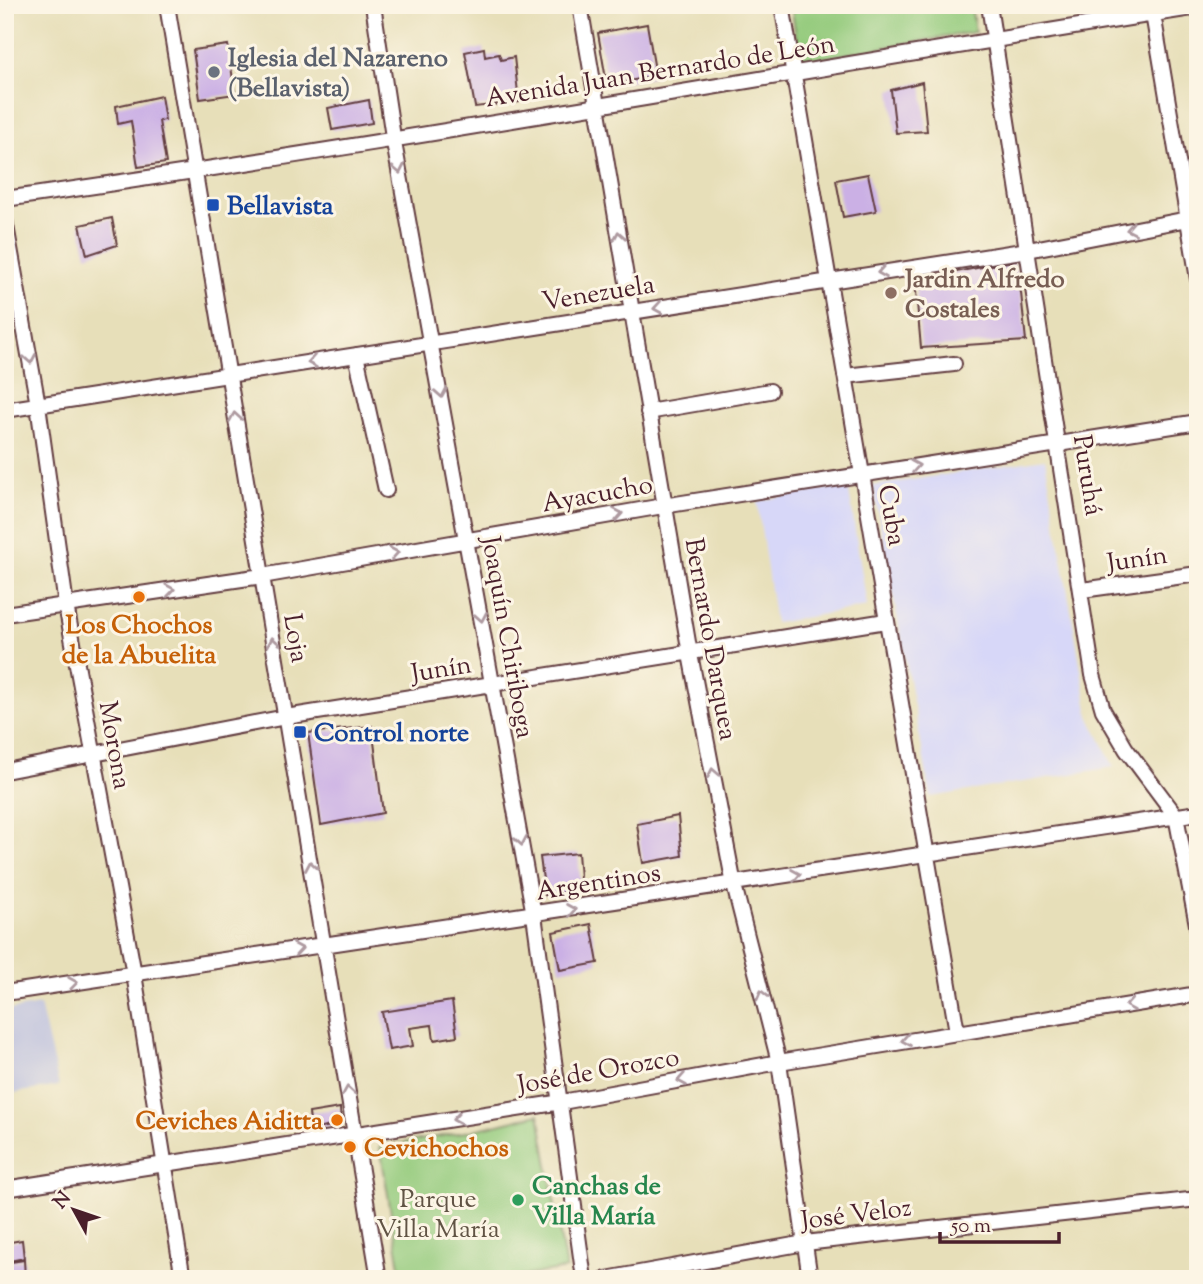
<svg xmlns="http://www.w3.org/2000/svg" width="1203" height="1284" font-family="'Sorts Mill Goudy',serif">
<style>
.built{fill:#d7d7f8}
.industrial{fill:#bfc2dd}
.green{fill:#94cb7d;stroke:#6f7554;stroke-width:2}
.building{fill:#cbb0e5}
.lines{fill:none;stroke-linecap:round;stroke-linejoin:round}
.minor-casing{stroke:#623c40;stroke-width:18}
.minor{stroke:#fff;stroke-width:14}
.oneway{stroke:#ae9aa0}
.worship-dot{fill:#6b7280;stroke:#fcf5e5;stroke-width:2.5}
.transit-dot{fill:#1a4fb4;stroke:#fcf5e5;stroke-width:2.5}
.education-dot{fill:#8d6e63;stroke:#fcf5e5;stroke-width:2.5}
.food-dot{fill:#e8710a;stroke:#fcf5e5;stroke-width:2.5}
.leisure-dot{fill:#2e9e5b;stroke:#fcf5e5;stroke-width:2.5}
.labels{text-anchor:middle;stroke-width:6;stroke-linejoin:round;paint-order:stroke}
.worship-label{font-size:26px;font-weight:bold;fill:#5b616d;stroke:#fcf5e5;text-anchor:start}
.street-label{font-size:26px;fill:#4a1f2b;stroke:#fcf5e5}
.transit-label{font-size:26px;font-weight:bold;fill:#164399;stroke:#fcf5e5;text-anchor:start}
.education-label{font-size:26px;font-weight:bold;fill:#785e54;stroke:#fcf5e5;text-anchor:start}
.food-label{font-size:26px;font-weight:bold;fill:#c56008;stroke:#fcf5e5}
.leisure-label{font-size:26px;font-weight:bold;fill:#27864d;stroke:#fcf5e5;text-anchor:start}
.park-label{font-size:26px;fill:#605344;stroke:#fcf5e5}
</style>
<rect width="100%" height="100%" fill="#fcf5e5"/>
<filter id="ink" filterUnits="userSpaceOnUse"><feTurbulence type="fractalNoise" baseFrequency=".0143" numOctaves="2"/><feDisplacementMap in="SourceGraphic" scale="14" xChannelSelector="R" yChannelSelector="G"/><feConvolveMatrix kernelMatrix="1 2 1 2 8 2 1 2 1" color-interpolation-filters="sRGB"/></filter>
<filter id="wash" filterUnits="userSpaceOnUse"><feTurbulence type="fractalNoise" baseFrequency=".00686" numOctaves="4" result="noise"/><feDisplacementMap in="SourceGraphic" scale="28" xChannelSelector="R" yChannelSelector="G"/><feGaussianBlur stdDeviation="1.57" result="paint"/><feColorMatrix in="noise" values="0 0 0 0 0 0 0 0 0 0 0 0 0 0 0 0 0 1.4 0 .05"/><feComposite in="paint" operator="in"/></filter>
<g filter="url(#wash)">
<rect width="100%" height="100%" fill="#e7dfb9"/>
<path class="built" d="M1045,459L1089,716L1114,767L931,797L873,486Z
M848,485L867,606L775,623L757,501Z"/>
<path class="industrial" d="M40,1005L59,1086L8,1094L5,1078V1011Z"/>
<path class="green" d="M791,5H971L975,32L800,62Z
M539,1114L566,1269L506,1279H402L380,1147L470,1131Z"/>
<g id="blocks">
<path class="building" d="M647,24L656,76L607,85L598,33Z
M228,45L235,94L200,99L193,50Z
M484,48L485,57L499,54L501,60L514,57L519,102L475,107L465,52Z
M922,82L927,131L896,133L891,90Z
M161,96L165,120L159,121L166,163L138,167L131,121L118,124L116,106Z
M369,100L372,123L332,130L328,108Z
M868,174L876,211L843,217L836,180Z
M112,218L117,245L87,255L80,225Z
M1013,261L1021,293L1026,341L921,348L915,280Z
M372,726L383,813L321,825L308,733Z
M678,816L682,856L643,863L637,824Z
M578,853L581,890L545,895L540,857Z
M591,924L598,963L560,970L553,932Z
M452,1001L457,1036L434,1040L432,1025L410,1028L413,1046L389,1050L382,1012Z
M340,1108L341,1124L311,1130L309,1113Z
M22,1240L24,1258L5,1262V1243Z
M24,1260L25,1277L5,1279V1263Z"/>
</g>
</g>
<g filter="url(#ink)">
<use href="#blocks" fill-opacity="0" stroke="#623c40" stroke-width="2"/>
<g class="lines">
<defs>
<path id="minor" d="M167,5L379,1279
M373,5L393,137L534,915L584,1279
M580,5L690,654L734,885L779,1062L810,1279
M782,5L957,1032
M989,5L1093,675L1103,710L1126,749L1176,816L1198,930
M1153,14L1198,279
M5,199C404,142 800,70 1198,7
M5,220L38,405L66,605L134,974L183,1279
M356,355L386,490
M845,376L954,364
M5,410L1028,250L1198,217
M648,412L770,391
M1082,590L1198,574
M5,614L262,576L663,506L1198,422
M5,771L286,717L886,621
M5,993L1198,813
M5,1189L562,1102L779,1062L1198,994
M606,1279L805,1243L1198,1199"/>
</defs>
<use href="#minor" class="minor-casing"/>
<use href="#minor" class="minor"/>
</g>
<defs><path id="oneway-chevron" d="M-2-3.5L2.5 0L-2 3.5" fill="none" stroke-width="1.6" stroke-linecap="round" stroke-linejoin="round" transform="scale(1.75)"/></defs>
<g class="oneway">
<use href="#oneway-chevron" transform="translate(399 169) rotate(79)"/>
<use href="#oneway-chevron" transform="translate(1131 229) rotate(169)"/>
<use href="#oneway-chevron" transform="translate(619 236) rotate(-100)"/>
<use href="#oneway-chevron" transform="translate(882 272) rotate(171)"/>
<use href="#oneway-chevron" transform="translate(658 308) rotate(171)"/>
<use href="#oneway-chevron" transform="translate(30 359) rotate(80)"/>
<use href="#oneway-chevron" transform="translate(312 362) rotate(171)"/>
<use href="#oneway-chevron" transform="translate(441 393) rotate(80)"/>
<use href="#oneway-chevron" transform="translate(235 417) rotate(-99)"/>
<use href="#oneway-chevron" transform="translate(915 466) rotate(-9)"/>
<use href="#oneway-chevron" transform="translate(618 514) rotate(-10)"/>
<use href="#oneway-chevron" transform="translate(394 553) rotate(-10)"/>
<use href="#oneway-chevron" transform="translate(170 590) rotate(-8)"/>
<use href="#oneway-chevron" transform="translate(481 617) rotate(80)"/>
<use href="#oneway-chevron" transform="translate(273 642) rotate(-100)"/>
<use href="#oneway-chevron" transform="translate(713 773) rotate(-101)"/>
<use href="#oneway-chevron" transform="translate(521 841) rotate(80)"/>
<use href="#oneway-chevron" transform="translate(311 866) rotate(-100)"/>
<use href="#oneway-chevron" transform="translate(796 875) rotate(-9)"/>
<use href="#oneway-chevron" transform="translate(571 910) rotate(-9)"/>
<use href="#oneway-chevron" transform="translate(298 949) rotate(-9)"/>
<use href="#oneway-chevron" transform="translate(73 983) rotate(-8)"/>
<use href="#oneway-chevron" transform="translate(762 995) rotate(-104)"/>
<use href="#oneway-chevron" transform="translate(1130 1005) rotate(171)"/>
<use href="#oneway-chevron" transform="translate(906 1040) rotate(171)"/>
<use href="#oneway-chevron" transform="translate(682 1080) rotate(170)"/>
<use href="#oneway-chevron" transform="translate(348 1091) rotate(-99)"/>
<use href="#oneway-chevron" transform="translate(457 1119) rotate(171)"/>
</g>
</g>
<circle class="worship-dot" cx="214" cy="72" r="7"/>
<g class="transit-dot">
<rect x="206" y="198" width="14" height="14" rx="3.5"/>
<rect x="293" y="725" width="14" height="14" rx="3.5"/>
</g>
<circle class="education-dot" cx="891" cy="293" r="7"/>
<g class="food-dot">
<circle cx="139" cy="597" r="7"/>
<circle cx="337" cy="1120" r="7"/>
<circle cx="350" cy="1147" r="7"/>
</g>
<circle class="leisure-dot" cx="518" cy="1200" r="7"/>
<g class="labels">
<g class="worship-label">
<text x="228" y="66">Iglesia del Nazareno<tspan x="228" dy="30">(Bellavista)</tspan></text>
</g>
<g class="street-label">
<text transform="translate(660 70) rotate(-9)" y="9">Avenida Juan Bernardo de León</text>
<text transform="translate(598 292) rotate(-9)" y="9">Venezuela</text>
<text transform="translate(1089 475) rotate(81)" y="9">Puruhá</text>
<text transform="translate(597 493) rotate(-10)" y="9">Ayacucho</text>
<text transform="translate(893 515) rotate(80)" y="9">Cuba</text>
<text transform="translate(1137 558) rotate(-8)" y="9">Junín</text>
<text transform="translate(509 637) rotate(80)" y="9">Joaquín Chiriboga</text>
<text transform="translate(297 638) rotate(80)" y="9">Loja</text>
<text transform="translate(712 639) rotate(80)" y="9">Bernardo Darquea</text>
<text transform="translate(441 668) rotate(-9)" y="9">Junín</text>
<text transform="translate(116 745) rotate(80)" y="9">Morona</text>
<text transform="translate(598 881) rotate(-9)" y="9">Argentinos</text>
<text transform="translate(598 1070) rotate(-10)" y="9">José de Orozco</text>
<text transform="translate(856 1213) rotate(-7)" y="9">José Veloz</text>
</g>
<g class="transit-label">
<text x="227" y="214">Bellavista</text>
<text x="314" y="741">Control norte</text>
</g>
<g class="education-label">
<text x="905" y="287">Jardin Alfredo<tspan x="905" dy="30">Costales</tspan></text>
</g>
<g class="food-label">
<text x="139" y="633">Los Chochos<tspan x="139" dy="30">de la Abuelita</tspan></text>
<text x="323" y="1129" text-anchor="end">Ceviches Aiditta</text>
<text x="364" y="1156" text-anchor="start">Cevichochos</text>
</g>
<g class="leisure-label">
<text x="532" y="1194">Canchas de<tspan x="532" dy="30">Villa María</tspan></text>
</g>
<g class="park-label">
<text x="438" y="1207">Parque<tspan x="438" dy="30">Villa María</tspan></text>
</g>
</g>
<rect width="1203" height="1284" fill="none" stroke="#fcf5e5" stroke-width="28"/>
<g transform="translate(74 1210) rotate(310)" stroke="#fcf5e5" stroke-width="5" paint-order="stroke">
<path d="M0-5L12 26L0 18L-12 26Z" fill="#4a1f2b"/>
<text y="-10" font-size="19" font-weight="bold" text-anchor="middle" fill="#4a1f2b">N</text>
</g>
<path d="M940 1232v10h119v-10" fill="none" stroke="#4a1f2b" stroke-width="3.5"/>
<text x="951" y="1232" font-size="21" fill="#4a1f2b" stroke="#fcf5e5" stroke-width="5" paint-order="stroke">50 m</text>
</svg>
